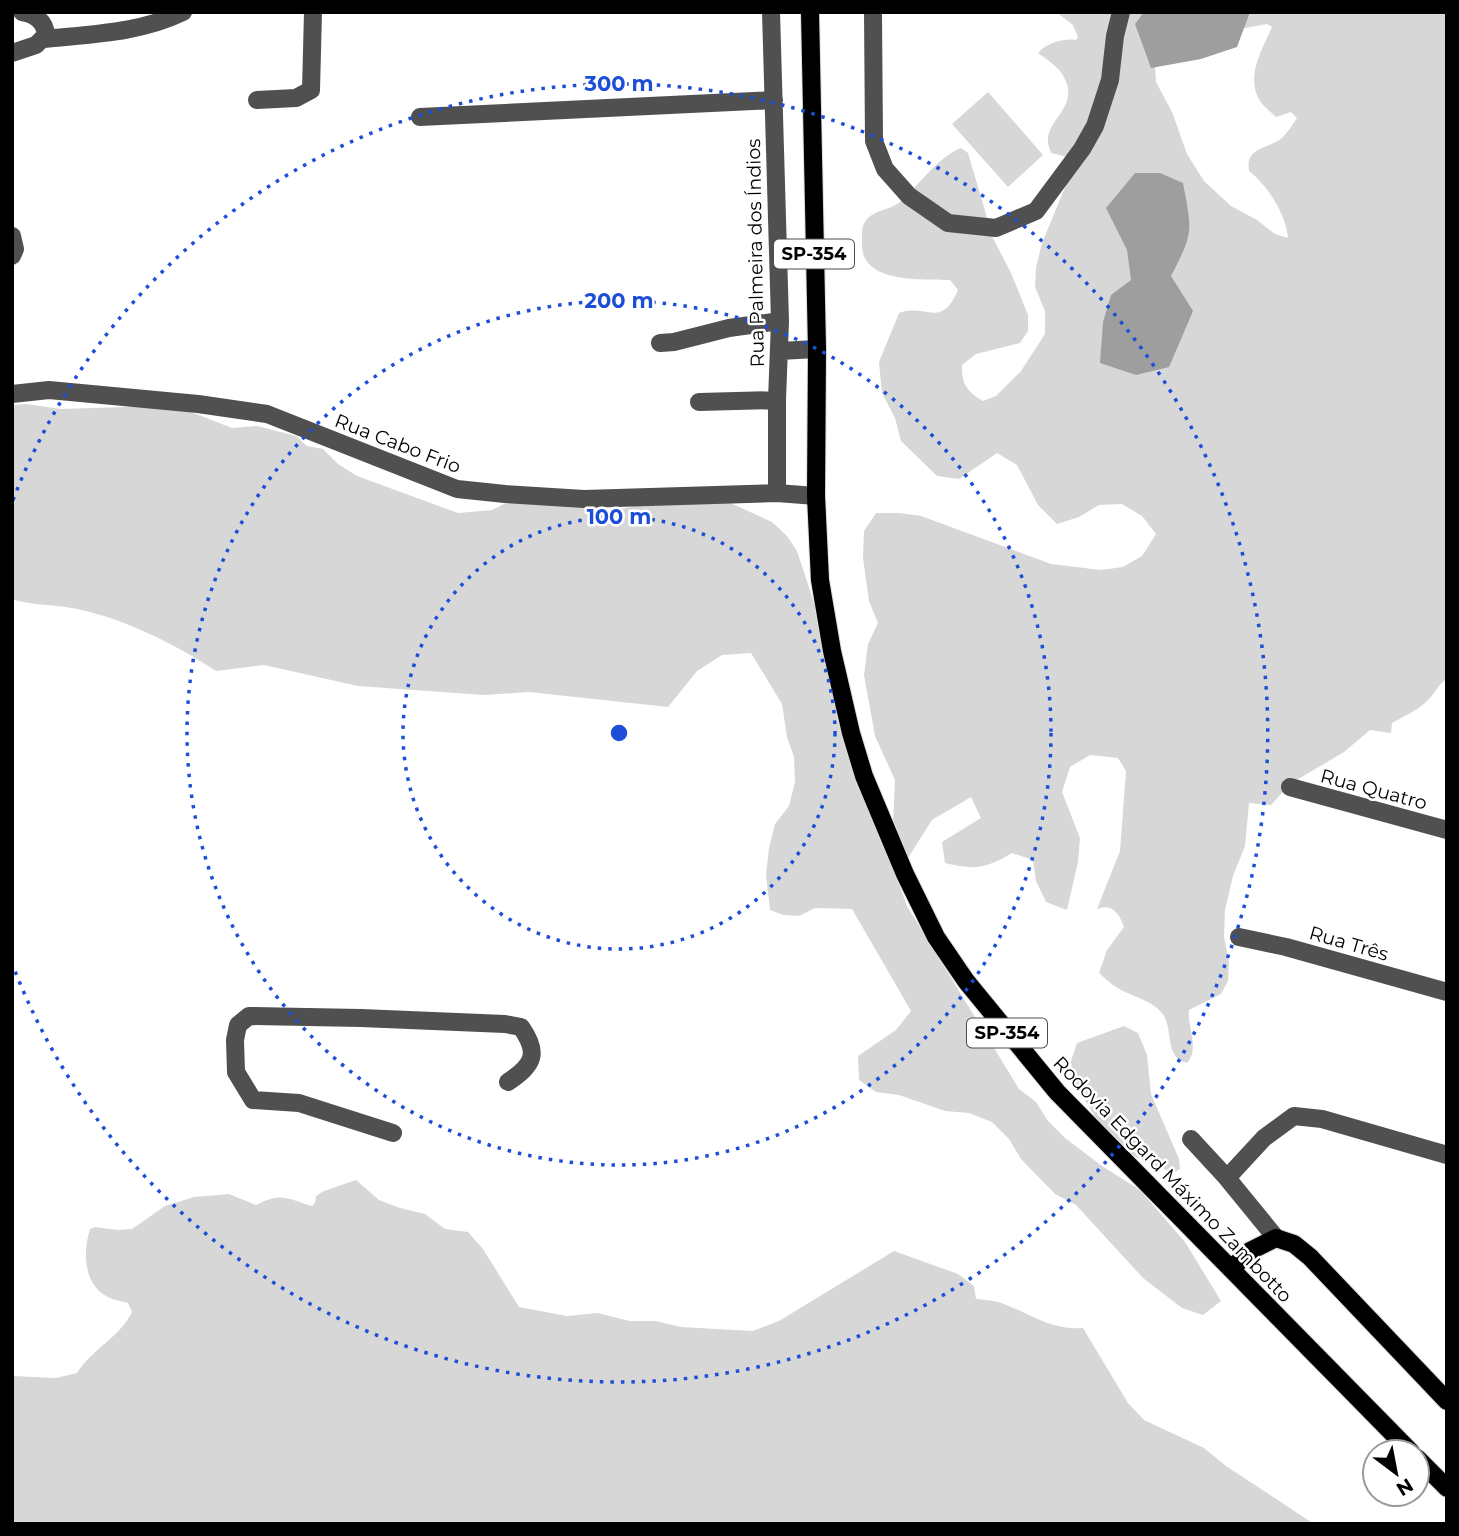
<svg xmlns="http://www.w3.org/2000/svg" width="1459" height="1536" font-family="Montserrat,sans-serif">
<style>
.green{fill:#d7d7d7}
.water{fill:#9e9e9e}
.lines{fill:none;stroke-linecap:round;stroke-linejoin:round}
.major-casing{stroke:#dbdbdb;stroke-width:20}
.minor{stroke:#505050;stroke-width:18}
.major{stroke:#000;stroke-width:18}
.ring{fill:none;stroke:#1d4ed8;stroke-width:3.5;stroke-dasharray:3.5 7}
.labels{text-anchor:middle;stroke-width:5;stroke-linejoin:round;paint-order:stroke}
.shield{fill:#fff;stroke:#4c4c4c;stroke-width:2}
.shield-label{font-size:18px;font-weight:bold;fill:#000}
.street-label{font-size:19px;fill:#000;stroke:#fff}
.centre{fill:#1d4ed8;stroke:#fff;stroke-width:3.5}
.ring-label{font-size:21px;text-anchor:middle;font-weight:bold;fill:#1d4ed8;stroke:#fff;stroke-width:5;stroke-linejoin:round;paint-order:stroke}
</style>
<rect width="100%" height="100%" fill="#fff"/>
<path class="green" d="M1056,12H1158L1153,34L1156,82L1172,112L1187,154L1204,181L1231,206L1257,220L1275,234L1288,238C1286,214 1268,186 1249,171C1245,146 1268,150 1283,137C1288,132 1293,124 1297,118L1291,112L1276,117C1271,112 1264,107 1260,101C1245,77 1262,50 1272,27L1267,24L1240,29L1226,12H1447V679C1438,684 1435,694 1427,701C1417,711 1404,716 1392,723L1391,733L1370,730L1344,752L1290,784L1271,805L1249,803L1245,846L1233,876L1225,910L1224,936L1229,963L1228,981L1221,994L1189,1010C1187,1027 1200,1048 1187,1063C1165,1058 1173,1032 1164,1016C1156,1002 1134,997 1121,990C1113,986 1106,979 1099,973L1107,950L1124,927C1119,913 1112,903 1097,909L1120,851L1126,771L1118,758L1090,755L1070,767L1062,792L1080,838L1078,862L1067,910L1046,902L1036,881L1033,860L1012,853C985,869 975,870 945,863L942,842L981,818L971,797L932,820L908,858L893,824L895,780L875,736L864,675L868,644L878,623L869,601L863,558L864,531L876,513H899L921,516L1051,564L1101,570L1123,567L1142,556L1156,534L1142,516L1122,504L1099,505L1079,517L1057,524L1038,505L1017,465L997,453L959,479L937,476L901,441L895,418L882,393L879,362L899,313C926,303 941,330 958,290L950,280C922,279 860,284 862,243C862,236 861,228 865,222C873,209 890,211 901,201C920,184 937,158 961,148L968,153L993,238L1011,273L1028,315V331L1020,343L976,354L962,365C961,383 967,392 983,401L996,396L1021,371L1045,334V311L1035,287L1036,268L1042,243L1071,173L1068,157L1051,153C1050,149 1048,146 1048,142C1045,119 1085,105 1060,71C1054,64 1045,58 1038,53C1046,43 1064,38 1076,40L1078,37L1073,25Z
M988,92L1043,155L1008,187L952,124Z
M26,404L61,409L157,406L186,410L232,428L257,426L296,436L307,446L323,449L338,464L357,476L458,513L492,510L520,496L573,493L583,508L600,513L671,499L713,495L772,522L787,536L797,551L819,618L839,707L837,719L907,906L1019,1089L1036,1102L1048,1121L1065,1138L1102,1166L1140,1190L1185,1242L1221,1301L1203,1315L1182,1308L1143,1278L1076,1205L1055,1194L1021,1159L1009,1139L992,1122L969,1113L945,1111L899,1095L876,1092L859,1080L858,1056L896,1030L911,1011L852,909L815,908L799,916L783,915L770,910L766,875L769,848L775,824L789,806L795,782L794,757L787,737L782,704L751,653L722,655L697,671L668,707L529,692L484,695L358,686L264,665L216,671C175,644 125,619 77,609C56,604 32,606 12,599V405Z
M1124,1026L1138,1033L1147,1055L1151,1094L1179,1159L1180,1169L1173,1173L1127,1153L1105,1133L1074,1082L1071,1061L1077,1043Z
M356,1180L379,1200L400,1208L425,1214L445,1229L468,1232L483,1249L519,1307L567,1316L598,1313L629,1321H656L681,1327L753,1331L779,1321L894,1251L958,1274L974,1286L976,1299C985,1300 995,1300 1004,1304C1030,1314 1053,1331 1083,1328L1128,1403L1144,1420L1204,1448L1226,1466L1314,1524H12V1376L56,1378L77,1373C92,1349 120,1337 132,1312L128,1303C122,1301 112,1300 106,1296C83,1283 83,1251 90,1229L95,1227L118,1230L132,1229L165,1206L194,1197L229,1194L256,1205C281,1192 286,1198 312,1206L315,1203L316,1196L324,1191Z"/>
<path class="water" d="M1144,12H1250L1237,47L1201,59L1151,68L1135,24Z
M1135,173H1160L1183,183C1192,231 1194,232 1171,276L1193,311L1169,367L1136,375L1100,363L1103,322L1111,295L1131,280L1127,250L1106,208Z"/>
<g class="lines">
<defs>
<path id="major" d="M810,12L817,349L816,496L820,580L832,651L851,733L864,776L905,874L936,937L966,981L1057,1092L1411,1452
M1231,1269L1250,1251L1276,1238L1294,1244L1310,1257L1447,1401
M1417,1458L1447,1488"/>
</defs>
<use href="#major" class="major-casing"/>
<path class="minor" d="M771,12L780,321L777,400V493
M873,12L874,141L885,169L909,196L948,223L996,228L1036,211L1082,149L1095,126L1110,80L1115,36L1121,12
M44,39C91,34 140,33 183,12
M12,53L36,45L46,35C45,21 35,14 22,12
M257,100L296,98L311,90L313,12
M420,117L774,100
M12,236L15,249L12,256
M660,343L674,342L729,328L780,321
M779,351L817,349
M12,394L49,390L198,404L267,414L457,489L505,494L584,499L777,493L816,496
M699,402L777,400
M1290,787L1447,830
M1239,937L1286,947L1447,992
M393,1133L299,1103L253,1100L236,1072L235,1040L238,1025L249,1016L361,1018L505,1024L521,1027C540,1054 533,1065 508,1082
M1191,1139L1227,1178L1276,1238
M1227,1178L1264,1138L1294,1116L1322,1119L1447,1155"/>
<use href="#major" class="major"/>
</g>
<g class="ring">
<circle cx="619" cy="733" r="216"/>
<circle cx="619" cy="733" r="432"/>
<path d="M13 500A649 649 0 1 1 13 966"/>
</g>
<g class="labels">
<g class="shield">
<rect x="774" y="239.5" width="80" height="29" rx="5"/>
<rect x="967" y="1018.5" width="80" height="29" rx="5"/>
</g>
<g class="shield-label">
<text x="814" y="260">SP-354</text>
<text x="1007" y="1039">SP-354</text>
</g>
<g class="street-label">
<text transform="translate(755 253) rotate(-91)" y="7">Rua Palmeira dos Índios</text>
<text transform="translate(398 443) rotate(21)" y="7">Rua Cabo Frio</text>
<text transform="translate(1374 789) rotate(15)" y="7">Rua Quatro</text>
<text transform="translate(1349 943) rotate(16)" y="7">Rua Três</text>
<text transform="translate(1173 1179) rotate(46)" y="7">Rodovia Edgard Máximo Zambotto</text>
</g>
</g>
<circle cx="619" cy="733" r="10" class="centre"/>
<g class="ring-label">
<text x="619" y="91">300 m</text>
<text x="619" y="308">200 m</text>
<text x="619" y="524">100 m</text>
</g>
<rect width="1459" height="1536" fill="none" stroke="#000000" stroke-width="28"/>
<g transform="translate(1396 1473) rotate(148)"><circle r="33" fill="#ffffff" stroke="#999999" stroke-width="2"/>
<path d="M0-5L12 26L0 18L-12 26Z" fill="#000000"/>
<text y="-10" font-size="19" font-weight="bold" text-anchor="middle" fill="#000000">N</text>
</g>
</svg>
